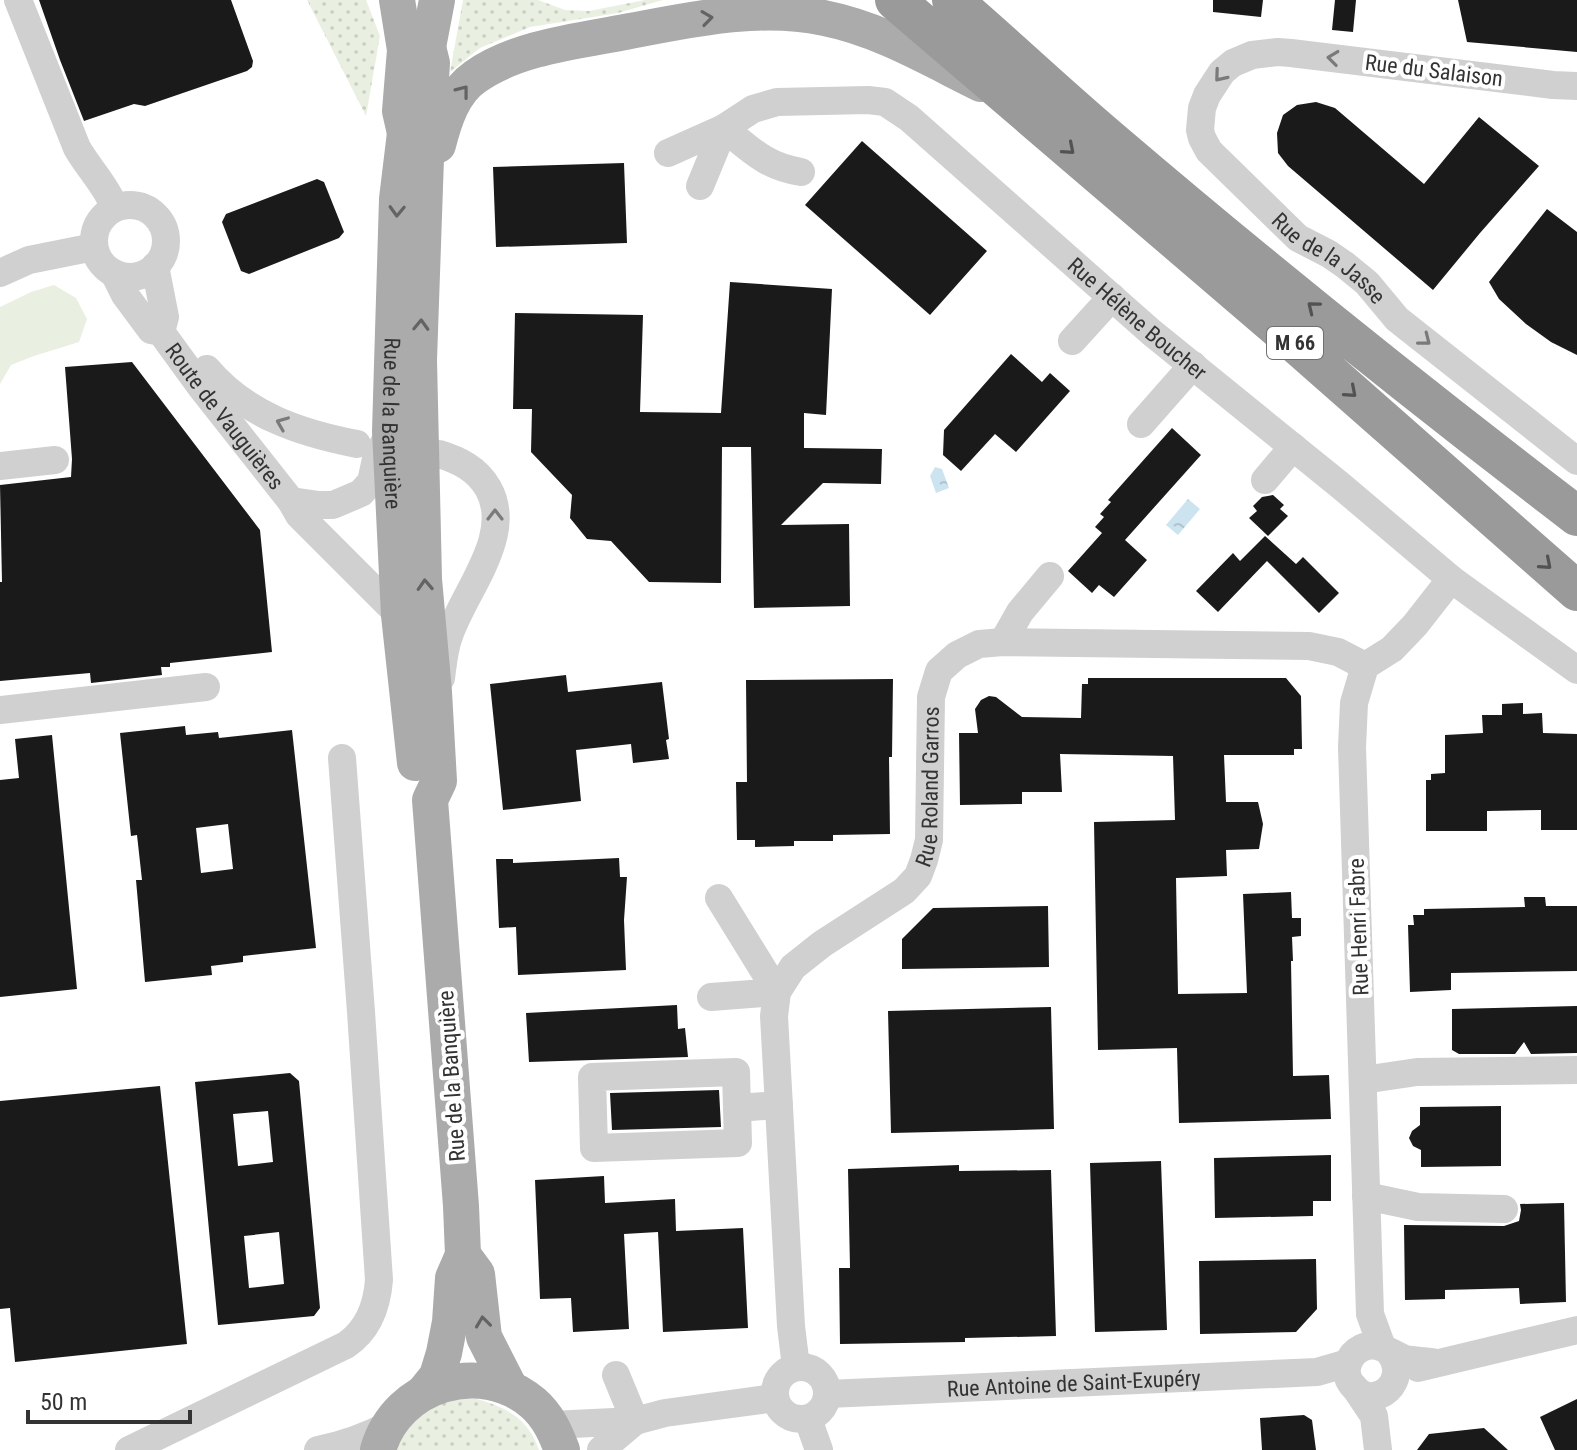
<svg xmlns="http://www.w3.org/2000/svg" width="1577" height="1450" font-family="'Roboto Condensed',sans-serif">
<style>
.grass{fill:url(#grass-dots)}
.garden{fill:#e9f0e1}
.water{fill:url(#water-ripples)}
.building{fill:#1a1a1a;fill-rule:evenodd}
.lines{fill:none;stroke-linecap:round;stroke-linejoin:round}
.minor{stroke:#d0d0d0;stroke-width:28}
.major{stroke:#ababab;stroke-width:36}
.highway{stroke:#9a9a9a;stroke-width:40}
.oneway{stroke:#636363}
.oneway2{stroke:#7a7a7a}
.oneway3{stroke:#525252}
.labels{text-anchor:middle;stroke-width:8;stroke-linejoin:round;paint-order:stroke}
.shield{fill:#fff;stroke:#707070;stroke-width:2}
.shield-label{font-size:20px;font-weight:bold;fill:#333}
.street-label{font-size:22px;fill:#333;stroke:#fff}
</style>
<defs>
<pattern id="grass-dots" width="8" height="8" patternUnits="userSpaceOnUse" patternTransform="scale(2)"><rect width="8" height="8" fill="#e9f0e1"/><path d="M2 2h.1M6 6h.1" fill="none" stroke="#c8cec2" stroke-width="1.8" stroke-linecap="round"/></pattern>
<pattern id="water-ripples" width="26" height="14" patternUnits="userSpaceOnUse" patternTransform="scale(2)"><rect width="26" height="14" fill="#cce3f0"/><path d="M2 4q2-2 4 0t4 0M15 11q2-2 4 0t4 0" fill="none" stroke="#b0c3ce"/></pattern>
</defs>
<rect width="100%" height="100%" fill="#fff"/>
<path class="grass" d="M307,0H366L380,36L366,116Z
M463,0H538L565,10L589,11L645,0H663L618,13L530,27L480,48L450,72Z
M477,1399C506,1407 529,1419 539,1450H396C406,1426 426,1407 452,1400C460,1399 469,1399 477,1399Z"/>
<path class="garden" d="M54,285L76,298L87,319L79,342L34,356L11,365L0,384V307L31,292Z"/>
<path class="water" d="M935,467L942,469L949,488L936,493L930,476Z
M1188,499L1200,509L1178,535L1166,525Z"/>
<path class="building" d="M39,0H231L253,61L252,67L247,71L145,106L134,104L84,121L60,60Z
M1213,0H1263L1261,17L1213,12Z
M1335,0H1356L1353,32L1332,30Z
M1458,0H1577V52L1467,42Z
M1316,102L1335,108L1424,184L1479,117L1539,166L1480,233L1433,290L1288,166L1278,153L1277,133L1283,115L1297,105Z
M862,141L987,251L930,315L805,205Z
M624,163L627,243L496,247L493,167Z
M317,179L324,182L344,232L339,238L249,274L241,271L222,222L226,214Z
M1547,209L1577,232V355L1551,342L1526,324L1499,299L1489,282Z
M730,282L832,289L826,415L804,413V448L882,449L881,484L823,483L781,525L849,524L850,606L754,608L751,447H722L721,583L649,582L611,541L587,539L570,518L572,495L531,452L532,409H513L515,313L643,315L640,412L721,413Z
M1011,354L1042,382L1050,373L1070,391L1016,452L995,434L961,471L943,455L944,430Z
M132,362L260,530L272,652L170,663V667H161L162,675L91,683L90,673L0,681V582H2L0,485L71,477L72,459L65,367Z
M1172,428L1201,455L1125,540L1147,560L1114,597L1099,585L1092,593L1068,571L1102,533L1095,527L1104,517L1100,514L1111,502L1108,500Z
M1273,495L1284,505L1280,509L1288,516L1268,536L1249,518L1257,511L1253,506L1262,497Z
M1265,536L1296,564L1303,557L1339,593L1319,613L1267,561L1218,612L1196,591L1233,553L1240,561Z
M566,675L568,692L662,682L669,739L666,740L669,759L633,763L631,744L576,750L581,801L503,810L490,684Z
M1088,678H1286L1301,696L1302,749H1294V755H1224L1226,802H1258L1263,824L1259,849L1226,850L1227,876L1176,878L1178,994L1247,993L1243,894L1291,892L1292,918H1301V936L1292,937L1293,961H1291L1293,1076L1329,1075L1331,1119L1179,1123L1177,1048L1098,1050L1094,822L1175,820L1173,756L1060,754L1062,792H1022V804L960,805L959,733H978L975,709L981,700L989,696L996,697L1022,717L1081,718L1082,684H1088Z
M893,679L892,757H889L890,834L833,835V841H794V846L755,847V840H737L736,782H747L746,680Z
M1523,703V714L1542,713L1543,733L1577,734V830H1541V810L1487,811V831H1426V780H1431V774L1445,773V735L1483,733L1482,715H1502V704Z
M185,726L186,735L218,732L219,738L292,730L316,948L243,956V962L211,966L212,975L145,982L136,880H142L137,835L131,836L120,733ZM228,824L233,869L201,873L196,828Z
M52,735L77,989L0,997V780L19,778L15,739Z
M619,858L620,877H627L624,920L626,970L518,975L516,927L499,928L496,859H513V863Z
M1524,897H1545L1546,906H1577V971L1451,973V990L1410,992L1408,925H1414L1413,915H1424V909L1525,907Z
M1048,906L1049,967L902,969V939L933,908Z
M677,1005L678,1029L685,1028L688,1057L529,1062L526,1013Z
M1577,1006V1053L1531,1054L1524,1042L1515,1054H1459L1452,1050V1009Z
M1051,1007L1054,1129L891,1133L888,1011Z
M290,1073L299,1081L320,1308L314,1316L218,1325L195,1082ZM268,1111L273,1162L238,1166L233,1114ZM279,1232L284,1284L249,1288L244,1236Z
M160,1086L187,1344L15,1362L10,1308L0,1309V1101Z
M719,1090L721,1127L612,1130L610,1093Z
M1501,1106V1166L1421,1167V1150L1413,1146L1409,1138L1412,1131L1420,1125V1107Z
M1331,1155V1201H1313V1216L1215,1218L1214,1158Z
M1161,1161L1167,1330L1095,1332L1090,1163Z
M959,1165V1171L1051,1170L1056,1336L965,1338V1342L840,1344L839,1268H850L848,1169Z
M604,1176L605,1203L675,1199L676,1231L743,1228L748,1328L663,1332L658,1232L624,1234L629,1329L573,1332L571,1298L540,1299L535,1180Z
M1564,1203L1566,1302L1520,1304L1519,1288L1445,1290V1299L1405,1300L1404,1225L1504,1226L1519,1221L1521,1210L1520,1204Z
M1316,1259L1317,1309L1296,1332L1200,1334L1199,1261Z
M1577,1399V1450H1555L1540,1417Z
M1304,1415L1312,1420L1316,1450H1262L1260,1418Z
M1484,1428L1508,1450H1417L1429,1434Z"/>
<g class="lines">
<g class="minor">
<path d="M18,0L77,148C89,169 106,185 115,208"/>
<path id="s1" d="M1577,86L1553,85L1291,53L1278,52L1252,55L1233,63L1222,72L1207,95L1202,108L1200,130L1202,138L1209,151L1298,238L1329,254L1345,265L1367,283L1397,319L1577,461"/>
<path id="s2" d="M668,153L724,128L753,109L777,102L868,100L885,102L909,118L1151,332L1341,486L1451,579L1577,670"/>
<path d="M700,186L724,128C751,150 765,166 801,172"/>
<circle cx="130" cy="241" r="36"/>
<path d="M155,266L165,317L161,332"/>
<path d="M0,273L29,260L94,247"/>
<path id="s3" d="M114,273L125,295L151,330L161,332L201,387L291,501L299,515L399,615"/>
<path d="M1072,341L1112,297"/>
<path d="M207,369C246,415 300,433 357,444"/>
<path d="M1141,424L1193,365"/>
<path d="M439,454C459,460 477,469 488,488C515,535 464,591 449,636C444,649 443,664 441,678"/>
<path d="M0,466L55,460"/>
<path d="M1265,480L1293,447"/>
<path d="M291,501L319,505H333L361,493L371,482L376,459L388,435"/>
<path d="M1003,642L1020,612L1050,576"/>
<path d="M0,710L206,687"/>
<path d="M711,997L777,992L719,898"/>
<path d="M1363,1080L1417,1072L1577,1070"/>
<path d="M737,1108L736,1072L592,1077L594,1148L738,1143L737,1108L779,1105"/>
<path d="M1366,1196L1418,1207L1504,1209"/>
<path d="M1382,1347L1370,1314L1352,747L1354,703L1365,666L1392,649L1415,625L1451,579"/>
<path d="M1389,1352C1412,1381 1374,1412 1354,1387C1348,1381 1345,1372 1348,1364C1352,1350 1368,1341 1383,1348C1390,1351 1397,1356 1405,1359C1414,1361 1426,1361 1436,1363"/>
<circle cx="801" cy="1393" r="26"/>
<path id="s4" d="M796,1367L791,1326L774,1016L777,992L793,967L822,944L904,891L918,876L924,860L929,840L931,697L939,671L957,655L979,644L1003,642L1309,646L1338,652L1365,666"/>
<path d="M1418,1368L1577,1330"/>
<path d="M616,1375L635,1421"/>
<path d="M1358,1392L1374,1416L1378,1450"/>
<path id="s5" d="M828,1394L1317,1372L1348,1363"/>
<path d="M808,1419L819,1450"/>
<path d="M551,1425L635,1421L665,1413L775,1398"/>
<path d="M129,1450L346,1345C368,1330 377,1306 379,1280L361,1012L342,758"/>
<path d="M318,1450C344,1445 366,1437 389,1425"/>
<path d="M601,1450L635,1421"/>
</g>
<g class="major">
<path d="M397,0L405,50L400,111L405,133"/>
<path d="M420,67L428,47L437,0"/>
<path id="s6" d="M410,121L405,133L397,199L390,431L399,615L415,763"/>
<path d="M438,145C444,121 453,92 475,77C515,48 577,41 625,32C690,20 758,4 824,18C880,29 930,59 981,84"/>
<path d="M463,1255L477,1274L484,1337L510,1388"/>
<path d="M425,1391L437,1376L444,1353L450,1322L453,1278L463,1255L461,1206L430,800L439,781L434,692L424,579L419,360L426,158L432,63L428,47"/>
<path d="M378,1450C397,1384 480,1358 533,1403C548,1416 555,1432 562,1450"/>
</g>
<path class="highway" d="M895,0L1284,333L1577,591
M952,0C1007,47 1060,98 1115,144C1265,272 1420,396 1577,516"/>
</g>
<defs><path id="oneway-chevron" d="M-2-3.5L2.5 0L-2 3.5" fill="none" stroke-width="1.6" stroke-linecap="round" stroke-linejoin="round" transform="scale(2)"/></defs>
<g class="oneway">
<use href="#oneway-chevron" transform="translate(707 18) rotate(-8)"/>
<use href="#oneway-chevron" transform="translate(463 91) rotate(-52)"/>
<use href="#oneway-chevron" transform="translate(397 211) rotate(92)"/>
<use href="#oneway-chevron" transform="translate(421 325) rotate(-88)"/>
<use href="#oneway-chevron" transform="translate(425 585) rotate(-93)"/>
<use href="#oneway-chevron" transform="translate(483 1322) rotate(-97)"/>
</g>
<g class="oneway2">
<use href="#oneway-chevron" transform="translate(1333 58) rotate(-173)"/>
<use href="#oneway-chevron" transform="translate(1220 76) rotate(130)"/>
<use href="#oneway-chevron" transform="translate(1425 340) rotate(38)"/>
<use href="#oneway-chevron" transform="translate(282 423) rotate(-158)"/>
<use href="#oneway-chevron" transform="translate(495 515) rotate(-90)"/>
</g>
<g class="oneway3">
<use href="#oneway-chevron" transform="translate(1069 149) rotate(41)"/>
<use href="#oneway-chevron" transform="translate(1313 307) rotate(-141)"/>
<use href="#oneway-chevron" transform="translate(1351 392) rotate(41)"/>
<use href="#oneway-chevron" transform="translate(1546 564) rotate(41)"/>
</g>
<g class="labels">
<rect class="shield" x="1267" y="327" width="56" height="32" rx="6"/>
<g class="shield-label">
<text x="1295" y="350">M 66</text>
</g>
<g class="street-label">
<text transform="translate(1434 70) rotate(7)" y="8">Rue du Salaison</text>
<text dy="8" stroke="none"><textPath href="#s1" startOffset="610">Rue de la Jasse</textPath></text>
<text dy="8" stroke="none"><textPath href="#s2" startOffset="562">Rue Hélène Boucher</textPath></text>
<text dy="8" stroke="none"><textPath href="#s3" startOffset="184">Route de Vauguières</textPath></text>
<text dy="8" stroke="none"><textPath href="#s6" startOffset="304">Rue de la Banquière</textPath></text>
<text dy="8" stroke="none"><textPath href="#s4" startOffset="652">Rue Roland Garros</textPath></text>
<text transform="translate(1358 927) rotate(-92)" y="8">Rue Henri Fabre</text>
<text transform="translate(451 1076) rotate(-94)" y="8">Rue de la Banquière</text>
<text dy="8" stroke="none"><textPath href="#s5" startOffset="246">Rue Antoine de Saint-Exupéry</textPath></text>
</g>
</g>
<path d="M28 1410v12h162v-12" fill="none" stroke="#333333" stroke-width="4"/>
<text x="40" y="1410" font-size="24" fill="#333333" stroke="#ffffff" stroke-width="6" paint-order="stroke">50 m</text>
</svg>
